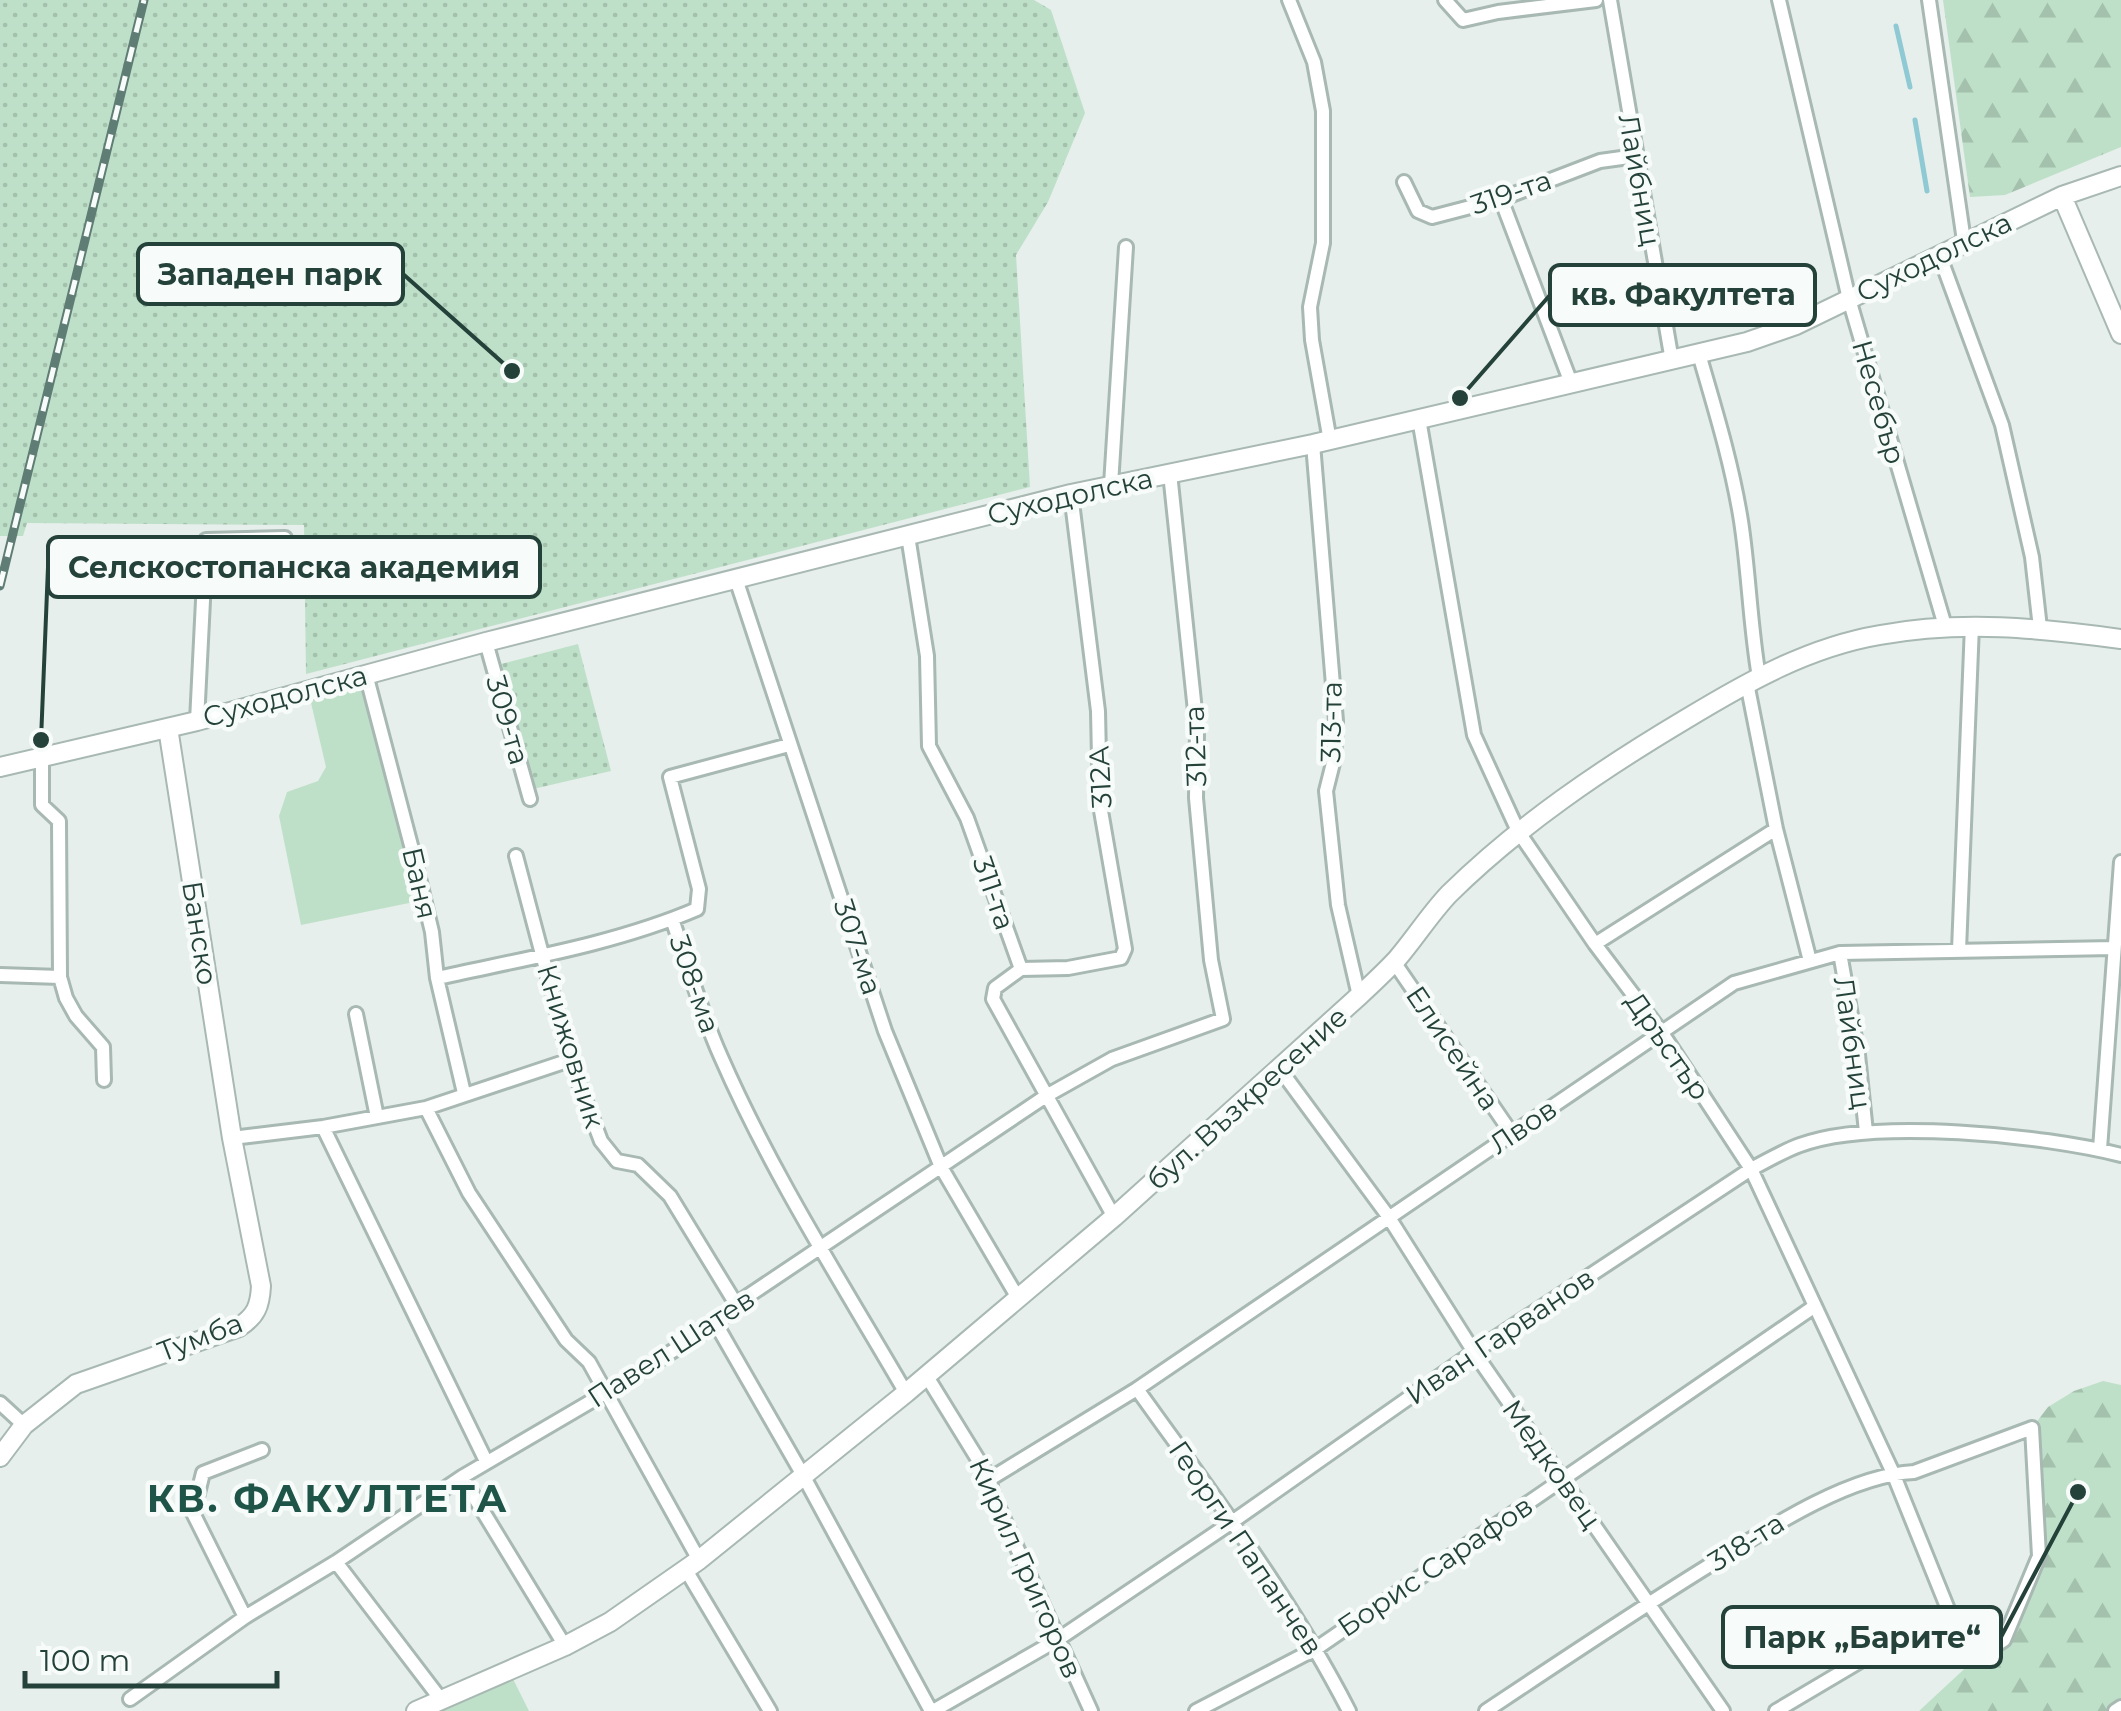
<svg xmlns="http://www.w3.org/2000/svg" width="2121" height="1711" font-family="Montserrat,sans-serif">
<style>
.grass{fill:#bfe0c8}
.forest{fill:url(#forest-firs)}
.park{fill:url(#park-dots)}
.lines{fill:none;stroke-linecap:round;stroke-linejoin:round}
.stream{stroke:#8ec9d4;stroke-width:5}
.minor-casing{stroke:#a8b8b2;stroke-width:18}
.tertiary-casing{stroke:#a8b8b2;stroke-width:22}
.minor{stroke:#fff;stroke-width:12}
.tertiary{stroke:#fff;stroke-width:18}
.rail-casing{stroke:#5f7d75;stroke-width:9}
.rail{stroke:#f7fbf9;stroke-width:5;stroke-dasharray:15;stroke-linecap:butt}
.labels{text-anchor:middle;stroke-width:9;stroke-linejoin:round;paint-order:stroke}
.street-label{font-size:28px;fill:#24423a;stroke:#f7fbf9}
.district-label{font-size:38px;font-weight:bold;letter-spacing:2.5px;fill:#1f5548;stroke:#f7fbf9}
.leader{fill:none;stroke:#24423a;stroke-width:4}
.callout-dot{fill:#24423a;stroke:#f7fbf9;stroke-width:4}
.callout{fill:#f7fbf9;stroke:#24423a;stroke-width:4}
.callout-label{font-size:30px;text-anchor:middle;font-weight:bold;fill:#24423a}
</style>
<defs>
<pattern id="forest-firs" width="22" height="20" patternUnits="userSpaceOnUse" patternTransform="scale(2.5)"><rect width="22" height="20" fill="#bfe0c8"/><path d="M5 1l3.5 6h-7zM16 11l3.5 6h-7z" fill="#a4c1ad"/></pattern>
<pattern id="park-dots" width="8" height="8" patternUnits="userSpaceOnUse" patternTransform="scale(2.5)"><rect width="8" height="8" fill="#bfe0c8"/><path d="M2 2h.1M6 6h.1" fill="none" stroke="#a4c1ad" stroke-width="1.8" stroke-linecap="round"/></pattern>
</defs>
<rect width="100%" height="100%" fill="#e6efeb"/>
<path class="grass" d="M366,674L424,900L301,925L279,816L287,792L318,781L326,767L308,690Z
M509,1671L529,1711H416Z"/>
<path class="forest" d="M1943,0H2121V147L2005,195L1970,197Z
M2103,1381L2121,1385V1707L2115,1711H1919L1975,1659L2004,1640L2039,1556L2032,1428L2048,1407L2074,1391Z"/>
<path class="park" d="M0,0H1034L1051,10L1085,113L1048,202L1016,255L1030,487L306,674L304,525L27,523L23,536H0Z
M578,644L611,771L533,789L501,664Z"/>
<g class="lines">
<path class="stream" d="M1896,26L1910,87
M1915,120L1927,191"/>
<defs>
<path id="minor" d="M1289,0L1314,62L1323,111V243L1310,307L1312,340L1330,441
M1445,0L1463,20L1498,12L1596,0
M1610,0L1672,361
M1779,0L1849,299L1945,626
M1929,0L1964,241
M1404,182L1418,211L1432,217L1501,199L1600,161L1636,156
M1501,199L1571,383
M1939,254L2002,425L2032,557L2040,628
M1699,354C1715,409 1732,464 1741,521C1749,573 1750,625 1759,677
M1419,419L1474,735L1518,831L1595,944L1662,1033L1751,1169L1893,1473L1960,1639L1975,1659L2004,1640L2039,1556L2032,1428L1914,1472C1847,1475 1761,1533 1705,1568C1631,1614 1558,1663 1486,1711
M1313,444L1336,721L1334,759L1326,791L1338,905L1359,996
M1111,485L1126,247
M908,536L927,656L929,746L967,818L1021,969
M736,579L885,1031L941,1167L1018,1298
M486,642L530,799
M366,674L413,853L432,932L437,978L464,1093
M1747,683L1776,829L1810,961
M197,721L206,540L285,538
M42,758V805L59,821L60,977L66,998L76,1016L103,1047L104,1080
M516,856L570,1060L601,1141L617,1161L638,1165L670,1196L736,1304
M672,919C688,965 701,1013 721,1057C772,1174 842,1283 906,1393
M1595,944L1776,829
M1959,950L1972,625
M1840,953L1858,1055L1866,1132
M1394,962L1512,1134
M1021,969L1068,968L1121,958L1125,949L1100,805L1098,711L1071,494
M1021,969L995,988L993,999L1114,1217
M0,975L60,977
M437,978C523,959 615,944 697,909L699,889L670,777L789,745
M356,1014L377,1117
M1279,1068L1388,1216L1474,1352L1723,1711
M426,1108L469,1193L566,1340L589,1362L699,1560
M323,1127L486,1461
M232,1138L323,1127L426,1108L570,1060
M2100,1149L2121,862
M716,1324L804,1477L931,1711
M926,1375L990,1479L992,1493L1091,1711
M1137,1389C1212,1494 1290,1596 1349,1711
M0,1403L24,1425
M462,1477L565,1646
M990,1479L1137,1389L1734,983L1840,953L2114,948
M336,1562L442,1701
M686,1570L770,1711
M245,1617L193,1513L203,1473L262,1450
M130,1699L245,1617L336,1562L462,1477L607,1392L716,1324L736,1304L1046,1096L1112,1059L1223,1019L1211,960L1196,798L1197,730L1170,473
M933,1711L1057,1640L1232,1522L1474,1352L1751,1169C1767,1161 1783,1151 1800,1145C1873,1118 2044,1135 2121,1155
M1196,1711L1317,1648L1815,1306
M1776,1711L1889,1644
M2115,1711L2121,1707"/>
<path id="tertiary" d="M2062,196L2121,334
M0,767L197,721L486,642L1071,494L1313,444L1747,342L1796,325L2062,196L2121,176
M0,1457L24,1425L76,1384L239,1327C256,1316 260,1306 261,1286L232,1138L168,728
M416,1711L565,1646L610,1622L699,1560L906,1393L1114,1217L1359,996C1372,984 1385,972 1397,959C1415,938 1430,914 1449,894C1519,825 1602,769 1686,719C1747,682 1809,647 1880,635C1962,620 2039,628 2121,639"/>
</defs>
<use href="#minor" class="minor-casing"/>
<use href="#tertiary" class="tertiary-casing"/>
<use href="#minor" class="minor"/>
<use href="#tertiary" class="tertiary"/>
<defs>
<path id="rail" d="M0,586L144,0"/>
</defs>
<use href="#rail" class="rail-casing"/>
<use href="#rail" class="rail"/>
</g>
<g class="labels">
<g class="street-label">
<text transform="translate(1640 180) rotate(80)" y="10">Лайбниц</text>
<text transform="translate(1511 192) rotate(-19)" y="10">319-та</text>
<text transform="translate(1934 257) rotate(-26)" y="10">Суходолска</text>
<text transform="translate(1879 402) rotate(74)" y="10">Несебър</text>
<text transform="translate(1070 496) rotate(-13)" y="10">Суходолска</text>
<text transform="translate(285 696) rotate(-15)" y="10">Суходолска</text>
<text transform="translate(508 720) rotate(74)" y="10">309-та</text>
<text transform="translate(1331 722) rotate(-89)" y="10">313-та</text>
<text transform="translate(1195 746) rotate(-92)" y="10">312-та</text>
<text transform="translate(1100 777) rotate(-93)" y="10">312А</text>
<text transform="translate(420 883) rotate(77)" y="10">Баня</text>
<text transform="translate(994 893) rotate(71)" y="10">311-та</text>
<text transform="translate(200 933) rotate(81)" y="10">Банско</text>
<text transform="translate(858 947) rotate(72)" y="10">307-ма</text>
<text transform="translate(695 984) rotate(71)" y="10">308-ма</text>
<text transform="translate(1853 1043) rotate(82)" y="10">Лайбниц</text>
<text transform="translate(571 1046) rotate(73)" y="10">Книжовник</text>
<text transform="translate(1668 1046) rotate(55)" y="10">Дръстър</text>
<text transform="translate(1453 1048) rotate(56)" y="10">Елисейна</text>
<text transform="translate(1247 1098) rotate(-42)" y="10">бул. Възкресение</text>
<text transform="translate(1523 1126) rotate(-34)" y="10">Лвов</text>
<text transform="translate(1500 1336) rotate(-34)" y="10">Иван Гарванов</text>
<text transform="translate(200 1337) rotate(-21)" y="10">Тумба</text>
<text transform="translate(671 1348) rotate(-33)" y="10">Павел Шатев</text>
<text transform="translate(1552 1464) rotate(55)" y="10">Медковец</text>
<text transform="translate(1746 1542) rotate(-32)" y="10">318-та</text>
<text transform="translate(1246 1548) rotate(56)" y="10">Георги Папанчев</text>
<text transform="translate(1435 1566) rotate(-34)" y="10">Борис Сарафов</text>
<text transform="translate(1026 1568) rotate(66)" y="10">Кирил Григоров</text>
</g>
<g class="district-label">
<text x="328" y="1512">КВ. ФАКУЛТЕТА</text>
</g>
</g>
<path class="leader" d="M512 371L403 274M1460 398L1550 295M41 740L48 567M2078 1492L2001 1637"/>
<g class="callout-dot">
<circle cx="512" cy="371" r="10"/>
<circle cx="1460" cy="398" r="10"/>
<circle cx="41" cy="740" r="10"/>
<circle cx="2078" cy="1492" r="10"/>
</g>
<g class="callout">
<rect x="138" y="244" width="265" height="60" rx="10"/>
<rect x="1550" y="265" width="265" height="60" rx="10"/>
<rect x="48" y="537" width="492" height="60" rx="10"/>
<rect x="1723" y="1607" width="278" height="60" rx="10"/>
</g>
<g class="callout-label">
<text x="270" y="285">Западен парк</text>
<text x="1683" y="305">кв. Факултета</text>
<text x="294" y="578">Селскостопанска академия</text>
<text x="1862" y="1648">Парк „Барите“</text>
</g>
<path d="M25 1671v15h252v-15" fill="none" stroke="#24423a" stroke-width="5"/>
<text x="40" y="1671" font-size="30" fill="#24423a" stroke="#f7fbf9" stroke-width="8" paint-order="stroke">100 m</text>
</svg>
